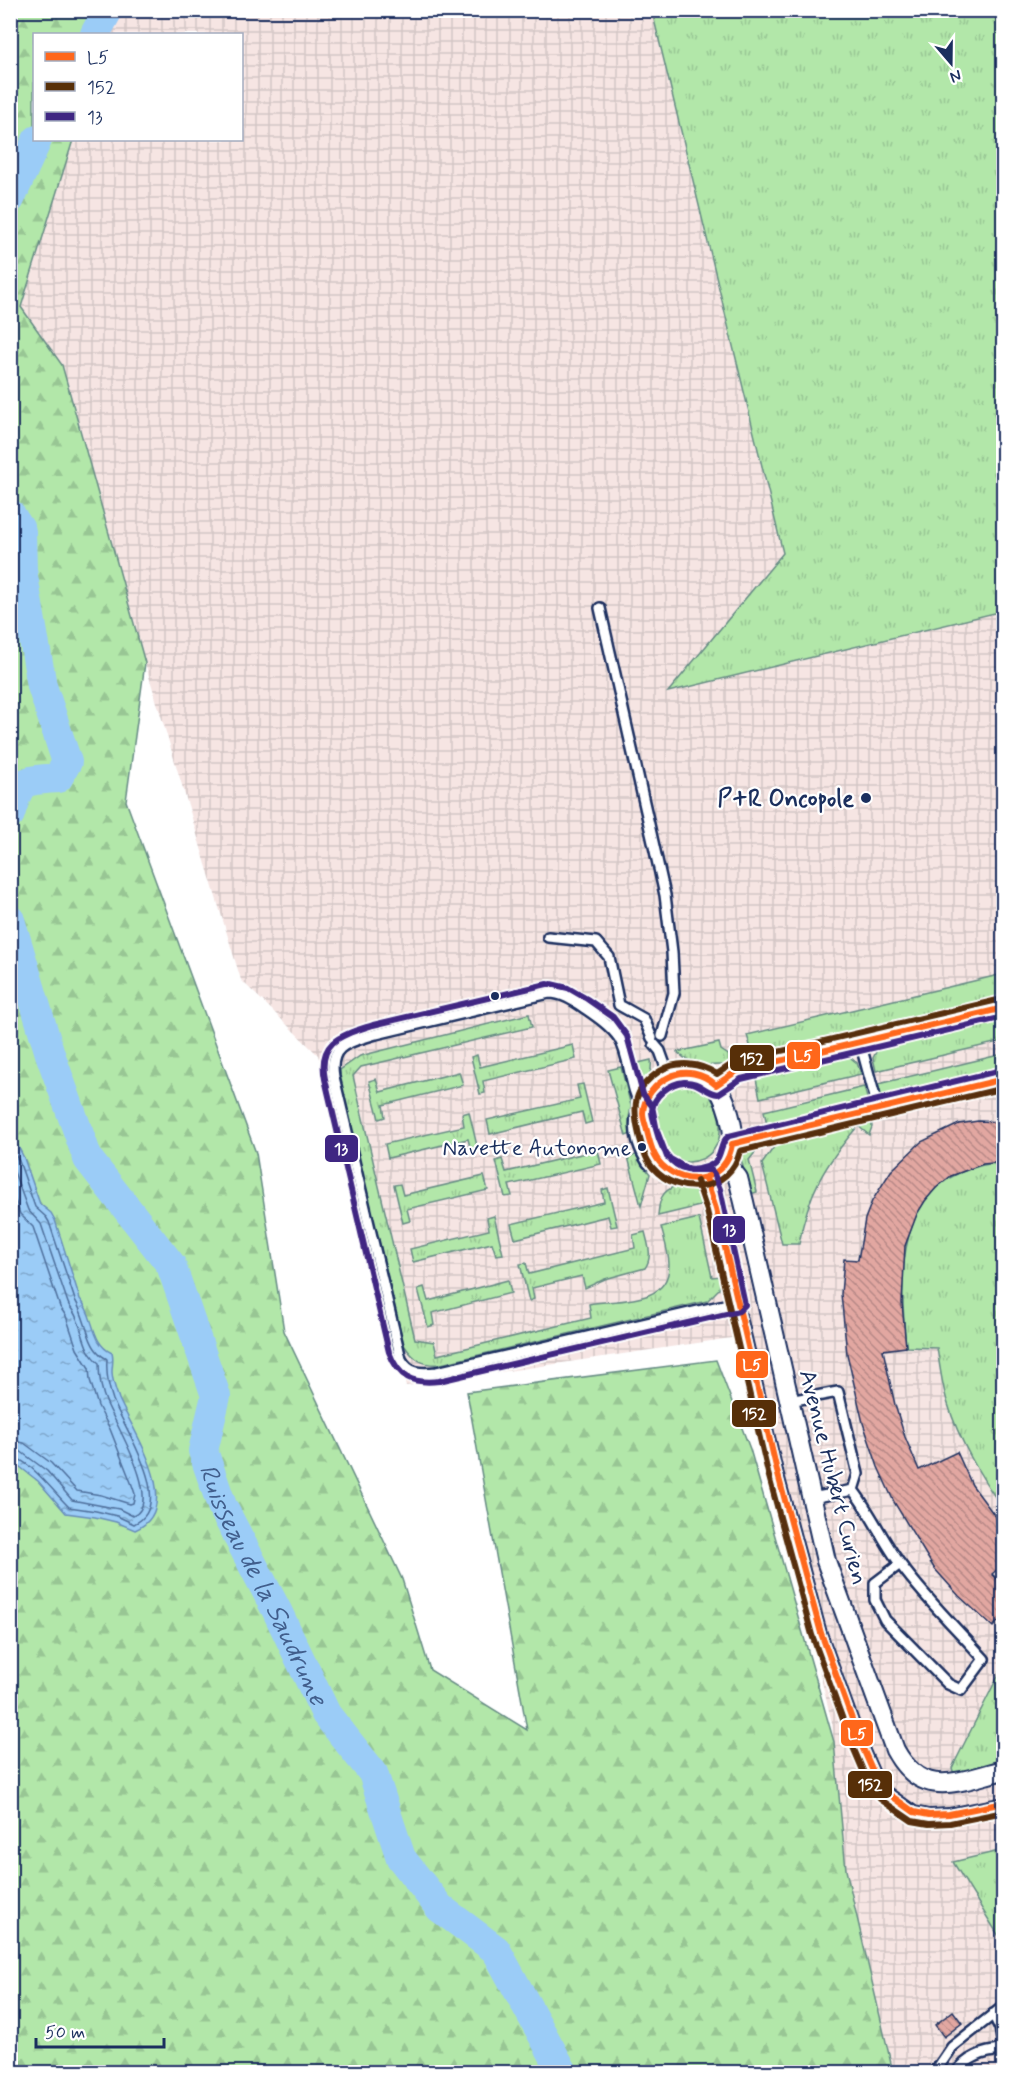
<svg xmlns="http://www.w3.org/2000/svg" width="1014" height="2083" font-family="Mynerve,sans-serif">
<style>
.industrial{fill:url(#industrial-grid)}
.grass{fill:url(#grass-tufts);stroke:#668b84;stroke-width:1.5}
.forest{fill:url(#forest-firs);stroke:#668b84;stroke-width:1.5}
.water{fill:url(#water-ripples);stroke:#688dba;stroke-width:1.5}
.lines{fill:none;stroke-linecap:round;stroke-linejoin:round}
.shore{stroke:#4e6e9b;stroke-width:1.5}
.river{stroke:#9bccf7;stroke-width:30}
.building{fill:url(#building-back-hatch);stroke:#1b2f5e;stroke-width:1.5}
.lane-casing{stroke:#1b2f5e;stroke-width:14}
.street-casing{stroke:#1b2f5e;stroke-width:22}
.lane{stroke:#fff;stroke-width:9}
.street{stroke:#fff;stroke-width:18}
.bus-1-casing{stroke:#fff;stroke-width:10}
.bus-2-casing{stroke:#fff;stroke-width:10}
.bus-3-casing{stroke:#fff;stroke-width:10}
.bus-1{stroke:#ff671b;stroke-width:6}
.bus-2{stroke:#572f08;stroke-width:6}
.bus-3{stroke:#3f2682;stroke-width:6}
.poi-dot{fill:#1b2f5e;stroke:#fff;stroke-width:2}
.labels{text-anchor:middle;stroke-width:4.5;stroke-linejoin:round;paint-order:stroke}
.bus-label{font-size:22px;fill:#1b2f5e;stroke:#fff;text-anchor:end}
.poi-label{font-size:24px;font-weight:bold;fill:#1b2f5e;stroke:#fff;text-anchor:end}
.street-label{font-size:24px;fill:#1b2f5e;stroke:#fff}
.water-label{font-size:26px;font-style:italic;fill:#415e8c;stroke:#fff}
.line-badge{stroke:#fff;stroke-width:2}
.badge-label{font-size:16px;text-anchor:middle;font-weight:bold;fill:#fff}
</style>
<defs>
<pattern id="industrial-grid" width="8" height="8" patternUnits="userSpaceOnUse" patternTransform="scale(1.5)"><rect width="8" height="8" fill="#f6e5e3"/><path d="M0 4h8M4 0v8" fill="none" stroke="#d2c5c5"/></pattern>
<pattern id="grass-tufts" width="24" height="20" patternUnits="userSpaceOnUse" patternTransform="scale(1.5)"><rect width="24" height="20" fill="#b2e7a9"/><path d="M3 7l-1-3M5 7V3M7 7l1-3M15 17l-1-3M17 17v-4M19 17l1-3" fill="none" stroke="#98c694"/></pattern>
<pattern id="forest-firs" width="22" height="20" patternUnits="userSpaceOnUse" patternTransform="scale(1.5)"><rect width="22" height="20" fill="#b2e7a9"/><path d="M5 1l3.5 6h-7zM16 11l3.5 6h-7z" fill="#98c694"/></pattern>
<pattern id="water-ripples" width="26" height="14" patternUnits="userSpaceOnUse" patternTransform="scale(1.5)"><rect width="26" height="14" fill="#9bccf7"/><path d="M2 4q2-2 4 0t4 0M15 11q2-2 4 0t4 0" fill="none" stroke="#7ea6cb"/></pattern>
<pattern id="building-back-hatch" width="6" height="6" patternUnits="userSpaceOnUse" patternTransform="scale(1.5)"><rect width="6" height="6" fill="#e2a7a1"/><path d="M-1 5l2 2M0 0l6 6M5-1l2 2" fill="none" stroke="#b68886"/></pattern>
</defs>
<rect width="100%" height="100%" fill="#fff"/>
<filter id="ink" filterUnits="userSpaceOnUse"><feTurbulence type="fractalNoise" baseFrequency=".0167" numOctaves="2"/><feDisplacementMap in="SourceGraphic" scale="12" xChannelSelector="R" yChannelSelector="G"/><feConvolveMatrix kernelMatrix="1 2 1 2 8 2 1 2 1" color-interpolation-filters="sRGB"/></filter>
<g filter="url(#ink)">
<path class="industrial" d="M113,11H1003V2072H892L846,1870L832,1723L738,1337L406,1386L318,1055L241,980L145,663L62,365L21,308L73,140H242V34H106Z"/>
<path class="grass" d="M652,11H1003V611L668,692L783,553Z
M1003,974V1000L754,1059L747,1035Z
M529,1014L532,1027L361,1067L353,1076L415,1339L434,1342L437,1355L591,1318L589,1304C616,1299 669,1306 669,1265C669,1253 664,1239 661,1227L699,1218L712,1277L721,1276L719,1289L707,1301L441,1364C423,1366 414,1360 404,1345L340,1080V1070L360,1056Z
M1003,1015V1041L876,1071L873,1058L880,1044Z
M719,1043L721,1050L739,1062C719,1067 693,1068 677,1052Z
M573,1045L576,1059L483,1081L485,1093L480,1094L471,1057L477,1055L480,1067Z
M846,1054L857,1063L861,1074L760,1098L755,1074Z
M1003,1054V1073L883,1102L878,1084Z
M651,1060C653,1075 646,1077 639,1089L634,1064Z
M621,1067L631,1106L629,1118L631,1134L626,1136L608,1070Z
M459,1072L463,1085L383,1105L385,1117L379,1119L369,1081L376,1079L380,1092Z
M687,1083C693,1085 700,1087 704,1090C719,1103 726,1133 714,1149C702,1166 674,1167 664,1147C650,1120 653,1087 687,1083Z
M583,1084L592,1122L585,1124L582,1112L490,1134L487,1120L580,1099L577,1085Z
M864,1087L869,1105L768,1129L764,1111Z
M469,1112L478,1150L471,1151L468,1139L388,1158L385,1144L464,1126L462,1114Z
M871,1115L872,1127L869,1135L858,1126C825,1164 808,1193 799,1244H782L762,1164L774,1147L772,1138Z
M760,1142L761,1145L749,1160L757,1192L750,1194L740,1155C743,1145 750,1145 760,1142Z
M598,1150L601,1164L509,1185L512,1196L505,1197L496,1161L502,1159L506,1172Z
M636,1155L650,1174L641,1206L628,1157Z
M1003,1163V1508C982,1480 958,1438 948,1404C942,1386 940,1367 937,1348L906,1347C901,1288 893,1203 959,1173C973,1167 988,1162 1003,1163Z
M484,1176L488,1190L407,1209L410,1221L403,1223L394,1185L400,1184L403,1195Z
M676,1186C691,1186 699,1191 704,1205L658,1216C659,1201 661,1191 676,1186Z
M608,1188L617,1226L611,1227L608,1216L515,1239L511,1224L604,1202L602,1190Z
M494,1216L503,1254L496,1255L492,1243L413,1262L410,1249L489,1230L487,1218Z
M645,1232C648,1244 653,1257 645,1268L605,1279L585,1288L582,1276L532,1288L534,1299L529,1301L520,1264L526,1263L529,1274L635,1248L633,1235Z
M508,1280L511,1293L432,1313L434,1325L428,1327L418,1289L424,1287L428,1301Z
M1003,1666V1762L954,1774L952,1768Z
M1003,1850H1004L1003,1943L953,1862Z"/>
<path class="forest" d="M11,11H113L106,34H34V140H73L21,307L62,365L145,663L126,801L256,1153L284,1331L402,1579L430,1670L527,1730L467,1392L716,1360L750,1449L834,1742L846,1870L893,2072H11Z"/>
<path class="water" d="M11,1132L24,1158L40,1204L51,1213L55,1220L80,1299C95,1315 90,1343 112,1353C114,1360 112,1365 112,1372C112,1380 116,1391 119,1399C133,1431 186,1508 135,1530L116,1522L95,1517L66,1513L38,1481L11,1460Z"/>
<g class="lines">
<path class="shore" d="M10,1146L19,1161L35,1207L46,1217L49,1222L75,1300C85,1315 87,1342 99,1353C101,1356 104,1357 107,1359C106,1373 108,1386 113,1400C124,1428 177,1505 134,1524L117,1516L96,1511L69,1507C55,1494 30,1459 10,1456
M10,1161L28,1210L41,1224L68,1303C69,1306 71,1308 73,1311C84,1328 82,1350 99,1363C99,1377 101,1391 107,1404C115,1423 164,1503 133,1516L119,1509L72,1500L47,1471L20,1451L10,1449
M10,1187L20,1214L33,1227L60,1307L66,1316L77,1349L89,1368L90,1380L98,1406L110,1429L132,1485L135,1494L133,1503L130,1504L101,1495L77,1491L51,1463L24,1443L10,1440"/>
<g class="river">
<path d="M95,34L108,10"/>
<path d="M10,199L37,140"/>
<path d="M10,514L21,531L22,570L42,686L67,762L58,778C22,781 21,778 10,814"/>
<path id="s1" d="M10,920L50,1054L88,1159L171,1265L216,1396L203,1451L222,1506L277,1611L326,1714L373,1773L401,1858L440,1908L496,1950L563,2072"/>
</g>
</g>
<path class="building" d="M978,1121L1004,1122V1162L983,1164L951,1176L936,1188L925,1201L917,1214L905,1246L902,1303L906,1347L883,1350L895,1405L905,1437L919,1470L957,1452L972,1485L1004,1528V1564L992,1574L1004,1585V1615L993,1627L959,1596L934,1568L894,1502L878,1467L863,1423L847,1354L841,1294L844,1259L858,1260L865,1219L872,1201L891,1171L921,1142L959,1124Z
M953,2011L962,2023L944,2037L935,2025Z"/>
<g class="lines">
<defs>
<path id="lane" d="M600,608L665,895L672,952L674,993L662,1036
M548,937L596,942L609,957L619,1005L644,1019L652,1038
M860,1042L878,1108
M654,1044L660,1051L669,1076
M643,1109C628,1087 631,1057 619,1038C610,1025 596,1016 583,1007C573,1000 562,993 549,993L376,1034C350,1042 328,1044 334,1077L401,1359C409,1374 421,1374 437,1372L737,1302
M644,1115L636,1118C633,1133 640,1151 648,1163H659
M732,1144L1004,1079
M706,1178L716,1209L777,1471L821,1633L861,1744L875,1776L886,1792L914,1812L929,1815L949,1814L1004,1803
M789,1401L838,1392L858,1474L853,1490
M812,1498L853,1490C871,1513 883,1541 901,1565C925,1598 956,1628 984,1659L961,1690L948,1684L885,1620L875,1600V1583L900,1564
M993,2014L1000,2028L1004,2050
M935,2072L952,2047L1004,2006
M957,2072C968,2056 985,2051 1003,2050"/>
<path id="street" d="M688,1072C695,1074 704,1075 710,1079C726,1090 739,1139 731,1157C718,1185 680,1185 660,1163C650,1151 647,1130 644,1115C641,1100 656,1083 669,1076C674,1074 682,1073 688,1072Z
M716,1085L737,1071L1004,1008
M726,1163L738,1178L744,1202L826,1561L895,1750C923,1801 958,1781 1004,1770"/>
</defs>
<use href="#lane" class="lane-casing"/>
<use href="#street" class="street-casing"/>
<use href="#lane" class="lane"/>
<use href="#street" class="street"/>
<defs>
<path id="bus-1" d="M1004,1008L737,1071L716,1085C703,1073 685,1069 669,1077C656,1083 643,1098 643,1113C643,1119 646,1125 647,1131C650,1143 653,1156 662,1165C687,1189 727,1181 732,1144L1004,1079
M706,1178L716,1209L777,1471L821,1633L861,1744L875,1776L886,1792L914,1812L929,1815L949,1814L1004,1803"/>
<path id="bus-2" d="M1002,999L735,1062L717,1074C700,1063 678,1060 660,1071C633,1088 632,1106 639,1135C642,1146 645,1159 653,1168C679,1198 730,1192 740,1151L1004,1088
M697,1181L707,1211L768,1473L812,1635L853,1747L867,1780L880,1799L912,1821L929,1824L950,1823L1004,1812"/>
<path id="bus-3" d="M547,984L373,1025C343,1035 317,1040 325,1079L389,1352C399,1378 412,1384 439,1381L739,1311L745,1305L720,1189L714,1174L711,1170H690L667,1157L657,1131L652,1106L643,1094L627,1036L613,1017L587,999L568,988L551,984
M1002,1070L729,1136C717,1144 725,1161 706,1167C676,1178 662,1153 656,1129C655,1123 652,1117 652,1111C653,1096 670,1083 684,1082C700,1081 705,1093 718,1094L741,1079L1004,1017"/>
</defs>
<use href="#bus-1" class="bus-1-casing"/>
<use href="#bus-2" class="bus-2-casing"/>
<use href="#bus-3" class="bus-3-casing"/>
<use href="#bus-1" class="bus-1"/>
<use href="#bus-2" class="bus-2"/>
<use href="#bus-3" class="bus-3"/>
</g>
</g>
<g class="poi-dot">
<circle cx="866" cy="798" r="6"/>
<circle cx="495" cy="996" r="5"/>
<circle cx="642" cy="1147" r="5"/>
</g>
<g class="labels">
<g class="bus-label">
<text x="631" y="1155">Navette Autonome</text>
</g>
<g class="poi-label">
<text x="854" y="806">P+R Oncopole</text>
</g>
<g class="street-label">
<text transform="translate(834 1477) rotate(76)" y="8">Avenue Hubert Curien</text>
</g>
<g class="water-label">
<text dy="9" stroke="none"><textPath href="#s1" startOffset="728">Ruisseau de la Saudrune</textPath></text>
</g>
</g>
<g class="line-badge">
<rect x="786" y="1041" width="35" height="29" rx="6" fill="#ff671b"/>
<rect x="729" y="1044" width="46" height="28" rx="6" fill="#572f08"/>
<rect x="324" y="1134" width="35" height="29" rx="6" fill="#3f2682"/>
<rect x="712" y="1215" width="34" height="29" rx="6" fill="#3f2682"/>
<rect x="735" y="1350" width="34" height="29" rx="6" fill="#ff671b"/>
<rect x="731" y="1399" width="46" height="29" rx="6" fill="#572f08"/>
<rect x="840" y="1719" width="34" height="28" rx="6" fill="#ff671b"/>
<rect x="847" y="1770" width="46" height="29" rx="6" fill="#572f08"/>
</g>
<g class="badge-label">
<text x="803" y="1061">L5</text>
<text x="752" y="1064">152</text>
<text x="341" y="1154">13</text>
<text x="729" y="1235">13</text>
<text x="752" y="1370">L5</text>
<text x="754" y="1419">152</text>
<text x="857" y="1739">L5</text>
<text x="870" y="1790">152</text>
</g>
<rect width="1014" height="2083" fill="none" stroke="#fff" stroke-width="36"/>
<rect x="18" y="18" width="978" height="2047" fill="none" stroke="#1b2f5e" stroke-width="2" filter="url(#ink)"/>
<rect x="33" y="33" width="210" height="108" fill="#ffffff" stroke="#a4acbf" stroke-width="1.5"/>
<rect x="45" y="52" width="30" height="9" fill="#ff671b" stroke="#a4acbf" stroke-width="1.5"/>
<text x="87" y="63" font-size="18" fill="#1b2f5e">L5</text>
<rect x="45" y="82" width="30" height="9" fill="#572f08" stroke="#a4acbf" stroke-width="1.5"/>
<text x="87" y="93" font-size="18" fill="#1b2f5e">152</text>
<rect x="45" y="112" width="30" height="9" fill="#3f2682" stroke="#a4acbf" stroke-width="1.5"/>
<text x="87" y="123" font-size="18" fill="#1b2f5e">13</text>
<g transform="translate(951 63) rotate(160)" stroke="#ffffff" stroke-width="4.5" paint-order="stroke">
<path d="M0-4.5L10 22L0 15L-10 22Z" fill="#1b2f5e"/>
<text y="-9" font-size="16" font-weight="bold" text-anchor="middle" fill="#1b2f5e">N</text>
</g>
<path d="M36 2038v9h128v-9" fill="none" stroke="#1b2f5e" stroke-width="3"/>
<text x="45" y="2038" font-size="18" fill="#1b2f5e" stroke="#ffffff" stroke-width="4.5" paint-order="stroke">50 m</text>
</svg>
